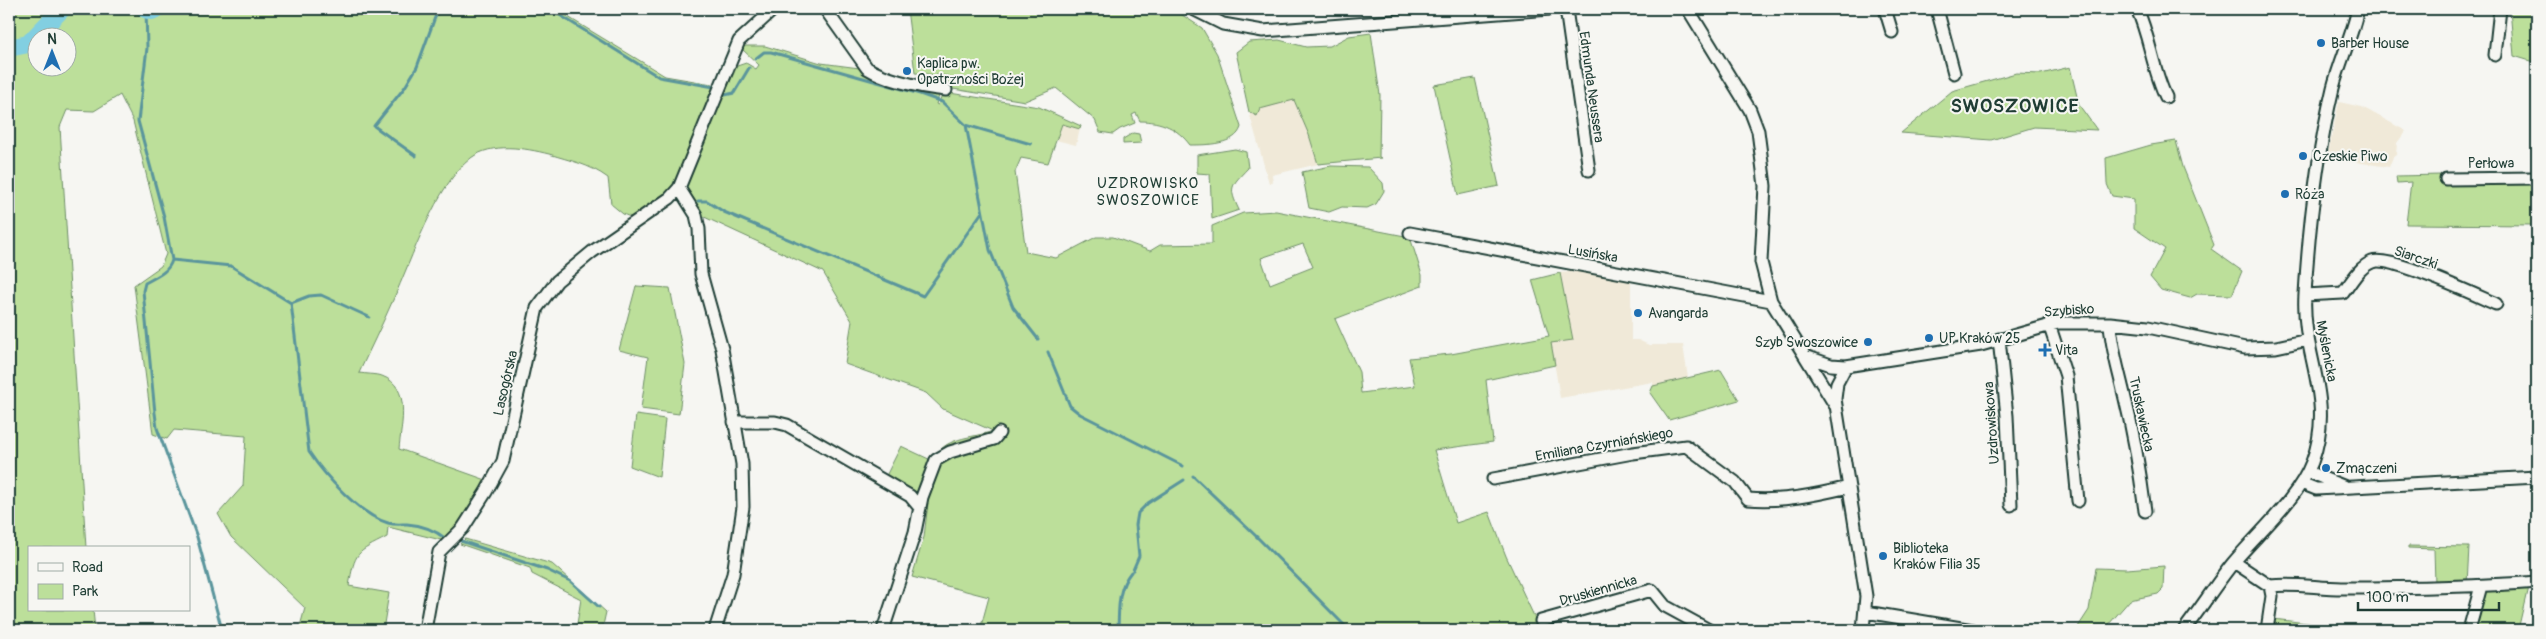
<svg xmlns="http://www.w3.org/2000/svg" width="2546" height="639" font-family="Pangolin,sans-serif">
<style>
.built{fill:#f0e9d8}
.green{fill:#bcdf9a;stroke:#6e8e67;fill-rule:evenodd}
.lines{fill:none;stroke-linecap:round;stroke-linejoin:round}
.stream{stroke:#5a959c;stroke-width:3}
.river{stroke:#82cfe1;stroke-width:18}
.minor-casing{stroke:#1f3d34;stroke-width:15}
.minor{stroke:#f6f6f2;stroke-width:11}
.poi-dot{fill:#1f6fb2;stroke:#f6f6f2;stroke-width:2}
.labels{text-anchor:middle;stroke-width:4;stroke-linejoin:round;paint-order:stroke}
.poi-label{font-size:14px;fill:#1f3d34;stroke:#f6f6f2;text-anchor:start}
.street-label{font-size:14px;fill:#1f3d34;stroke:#f6f6f2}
.neighbourhood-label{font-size:15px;letter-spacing:1px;fill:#1f3d34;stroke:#f6f6f2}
.district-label{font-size:19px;font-weight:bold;letter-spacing:1px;fill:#1f3d34;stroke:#f6f6f2}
</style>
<rect width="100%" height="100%" fill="#f6f6f2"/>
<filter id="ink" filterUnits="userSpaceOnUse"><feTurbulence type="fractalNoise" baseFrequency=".02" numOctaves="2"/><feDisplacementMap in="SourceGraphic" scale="10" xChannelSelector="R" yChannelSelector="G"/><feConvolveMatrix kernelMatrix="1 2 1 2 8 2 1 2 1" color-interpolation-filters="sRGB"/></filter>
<g filter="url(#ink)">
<path class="built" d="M2369,9H2444L2371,17L2369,15Z
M1294,100L1309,135L1318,164L1272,175L1273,183H1269L1249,112L1257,116L1260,109Z
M2339,102L2362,107L2406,131L2397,143L2396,155L2393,157L2389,167L2327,158Z
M1062,124L1080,129L1076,145L1056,140Z
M1579,271L1631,278V340H1638L1649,345H1683L1688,378L1653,386V382L1560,398L1551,343L1573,340L1560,273Z"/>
<path class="green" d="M9,9H559L568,17L665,76L718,85L677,185L635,219L623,214L611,204L608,178C589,164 571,161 549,154C525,148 492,142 471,158C435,186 412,259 393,300C382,325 370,349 359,373C366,374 375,374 382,376C412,387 401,424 399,449L489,481L453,535L445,541L388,527L387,537C356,553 355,551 349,586L389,593L383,630H299L305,608L231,537L218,514L243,486L246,436L174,430L167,439L153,434L134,285L161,266L166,254L133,121L120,95L94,111L67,110L60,127L86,548H29V610H93L95,630H9ZM38,38H68V68H38Z
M907,9H1173L1202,28L1217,54L1241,127C1236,145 1206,145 1190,145C1177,128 1162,121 1140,121L1136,113L1132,115L1135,123L1120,129L1113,134L1100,132L1095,120L1056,88L1025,101L947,88L948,76L915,73Z
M2510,9H2537V63L2514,56Z
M1371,33L1380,95L1379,157L1381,158L1318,164L1309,135L1294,100L1260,109L1257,116L1249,112L1236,52L1249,42L1279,40L1306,47L1330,46L1349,36Z
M743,46H765L821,63L867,69L941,91L936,104L938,105L943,92L1039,107L1081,126L1080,129L1062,124L1048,163L1021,158L1015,172L1026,252L1056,258L1096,237H1113L1150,251L1160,245L1212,244V226L1243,213L1276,211L1410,237L1422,275V286L1335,319L1359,372L1361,393L1415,386L1409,358L1451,354L1549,336L1532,280L1560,273L1573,340L1551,343L1555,365L1486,380L1493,442L1434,450L1456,523L1489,512L1506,556L1539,627L1532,630H980L989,597L912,577L924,537L928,503L885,478L901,446L933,461C943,436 971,439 993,431L943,409L926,393L845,364L852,321L823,272L700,215L685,189L716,108L721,102L737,66L746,63L756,69L759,65L742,49ZM1303,244L1313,267L1270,284L1261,258Z
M2070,67L2079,105L2097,130L2034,127L1991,140L1901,133L1952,91L2016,73L2041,74Z
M1475,78L1499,186L1458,195L1434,85Z
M1133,133L1139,134L1141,143L1123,144V139Z
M2176,141L2183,167L2214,245L2211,249L2242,271L2232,295L2197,294L2190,298L2161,290L2150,277L2165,249L2134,228V199L2112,196L2107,184L2106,158L2151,145Z
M1235,149L1246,152L1248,168C1231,186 1228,187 1239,210L1212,219L1210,174L1197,173V155Z
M1331,166L1368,167L1383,183L1384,191L1376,204L1367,208L1342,207L1329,212L1309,208L1302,172Z
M2441,175L2442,182H2537V225L2406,224L2411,182L2397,183L2396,176Z
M636,286L670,288L685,364L679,414L641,409L648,357L619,350Z
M1721,370L1739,400L1669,420L1650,393L1653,386Z
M636,415L665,419L659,477L630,466Z
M465,539L552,564L606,612L602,630H576L581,599L532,574L530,568L460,544Z
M2408,546L2469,547L2467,584H2435L2434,549L2408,548Z
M2164,566L2163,589L2158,594L2130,600L2109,624L2117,630H2076L2089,610L2096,568L2127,569Z
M2528,587L2518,630H2473L2485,589Z
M2273,619L2366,630H2271Z"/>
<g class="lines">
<path class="stream" d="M146,9L147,48L138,121L164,217L172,260C169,272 156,277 145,283L143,291L155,413L157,428L197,537L222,630
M550,9L659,77L714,87
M755,59L764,52H771L920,94L942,102L966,125L990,250L1013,307L1038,339
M725,95L734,93L749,68
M966,125L1031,144
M416,156L374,126L405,87L417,67L438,9
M698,201H707L724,212L923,296L982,212
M172,260L231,266L291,303L309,452C325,476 360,515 388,523C395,525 401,524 407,524C421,525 435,530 446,539
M291,303L309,296L321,295L369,317
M1048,352L1070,406L1080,414L1183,466
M1193,476L1258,538L1349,630
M461,541L547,570L570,581L599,607
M1133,570L1139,556L1136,525L1138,513L1148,503L1184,480
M1118,630C1119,609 1117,589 1131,572"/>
<path class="river" d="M145,9L152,11L157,9
M9,48L28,44L62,9"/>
<defs>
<path id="minor" d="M825,9L867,68C890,82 920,87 946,90
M1193,9L1223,24L1263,31L1550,9
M1566,9L1589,170
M1688,9L1750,110L1758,131L1765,186L1761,262L1771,301L1835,405
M1885,9L1892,32
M1937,9L1954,73
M2137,9C2150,37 2152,68 2166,97
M2495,55L2500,9
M2446,179L2537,178
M1410,233L1771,301
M2305,295L2343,293C2351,283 2359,267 2372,262C2390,255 2475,295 2496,304
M2110,323C2111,346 2118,368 2123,390C2133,430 2140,471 2145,511
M2049,324L2066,376L2078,501
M1999,339L2007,416L2011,505
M1805,356L1831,365L1846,366L1981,345L2058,323H2110L2148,327L2245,348L2276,347L2308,340
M1846,366L1837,383L1835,399L1866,596L1863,630
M734,422H775L787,425L910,496L920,508
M2308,472L2343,486
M1493,479L1633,453L1686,446L1735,482L1748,499C1782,502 1815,495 1849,487
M2301,483L2316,489L2537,477
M2234,562L2270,586C2294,583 2318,588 2342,588C2407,588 2472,587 2537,582
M1866,612L1973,630
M1541,621L1652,590L1665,606L1709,630
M425,630L439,552L463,528L486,492L503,461L537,308L557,281L592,252L670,198L679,188
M715,630L733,574L743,507L742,464L722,349L701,274L699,229L696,215L679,188L739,41L774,9
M883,630L915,532L922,497L936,460L950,452L994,439L999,433
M2184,630C2201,608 2216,584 2233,563C2258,533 2298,499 2312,462C2336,397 2301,356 2305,294C2309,226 2317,155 2333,88C2340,61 2352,36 2358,9
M2267,630L2272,596L2270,586
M2469,630L2481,586"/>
</defs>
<use href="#minor" class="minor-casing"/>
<use href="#minor" class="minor"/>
</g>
</g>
<g class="poi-dot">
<circle cx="2321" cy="43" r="5"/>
<circle cx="907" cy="71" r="5"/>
<circle cx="2303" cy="156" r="5"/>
<circle cx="2285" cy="194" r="5"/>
<circle cx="1638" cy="313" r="5"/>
<circle cx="1929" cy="338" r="5"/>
<circle cx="1868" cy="342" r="5"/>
<path d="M2042.5 342.5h5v5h5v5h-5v5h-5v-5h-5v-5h5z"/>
<circle cx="2326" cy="468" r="5"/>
<circle cx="1883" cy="556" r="5"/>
</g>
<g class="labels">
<g class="poi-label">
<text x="2331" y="48">Barber House</text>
<text x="917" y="68">Kaplica pw.<tspan x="917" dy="16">Opatrzności Bożej</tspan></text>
<text x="2313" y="161">Czeskie Piwo</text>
<text x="2295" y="199">Róża</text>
<text x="1648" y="318">Avangarda</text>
<text x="1939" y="343">UP Kraków 25</text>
<text x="1858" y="347" text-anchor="end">Szyb Swoszowice</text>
<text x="2055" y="355">Vita</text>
<text x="2336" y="473">Zmączeni</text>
<text x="1893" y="553">Biblioteka<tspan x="1893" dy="16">Kraków Filia 35</tspan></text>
</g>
<g class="street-label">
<text transform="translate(1592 87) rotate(82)" y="5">Edmunda Neussera</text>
<text x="2491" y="168">Perłowa</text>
<text transform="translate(1593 253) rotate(10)" y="5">Lusińska</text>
<text transform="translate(2416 257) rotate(19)" y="5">Siarczki</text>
<text transform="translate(2069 310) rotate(-4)" y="5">Szybisko</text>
<text transform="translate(2327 351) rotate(79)" y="5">Myślenicka</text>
<text transform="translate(505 383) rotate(-77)" y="5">Lasogórska</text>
<text transform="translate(2142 414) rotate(78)" y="5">Truskawiecka</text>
<text transform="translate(1991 423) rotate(-94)" y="5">Uzdrowiskowa</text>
<text transform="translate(1604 444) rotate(-10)" y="5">Emiliana Czyrniańskiego</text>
<text transform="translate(1598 590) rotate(-16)" y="5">Druskiennicka</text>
</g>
<g class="neighbourhood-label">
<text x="1148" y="188">UZDROWISKO<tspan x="1148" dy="17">SWOSZOWICE</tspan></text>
</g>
<g class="district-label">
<text x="2015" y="112">SWOSZOWICE</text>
</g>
</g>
<rect width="2546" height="639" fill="none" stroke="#f6f6f2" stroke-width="30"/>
<rect x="15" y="15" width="2516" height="609" fill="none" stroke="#1f3d34" stroke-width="2" filter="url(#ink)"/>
<rect x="28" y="546" width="162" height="65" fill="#f6f6f2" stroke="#a0aca6"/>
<rect x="38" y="563" width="25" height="8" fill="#f6f6f2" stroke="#a0aca6"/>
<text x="72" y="572" font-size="15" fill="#1f3d34">Road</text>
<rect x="38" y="584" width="25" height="15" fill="#bcdf9a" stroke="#a0aca6"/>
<text x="72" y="596" font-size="15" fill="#1f3d34">Park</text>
<g transform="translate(52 52)"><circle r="24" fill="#f6f6f2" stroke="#a0aca6"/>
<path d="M0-4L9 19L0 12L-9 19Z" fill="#1f6fb2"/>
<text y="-8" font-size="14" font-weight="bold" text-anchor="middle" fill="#1f3d34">N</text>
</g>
<path d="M2358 602v8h141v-8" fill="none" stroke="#1f3d34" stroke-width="2.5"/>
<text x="2366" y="602" font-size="15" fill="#1f3d34" stroke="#f6f6f2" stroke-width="4" paint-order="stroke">100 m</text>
</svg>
